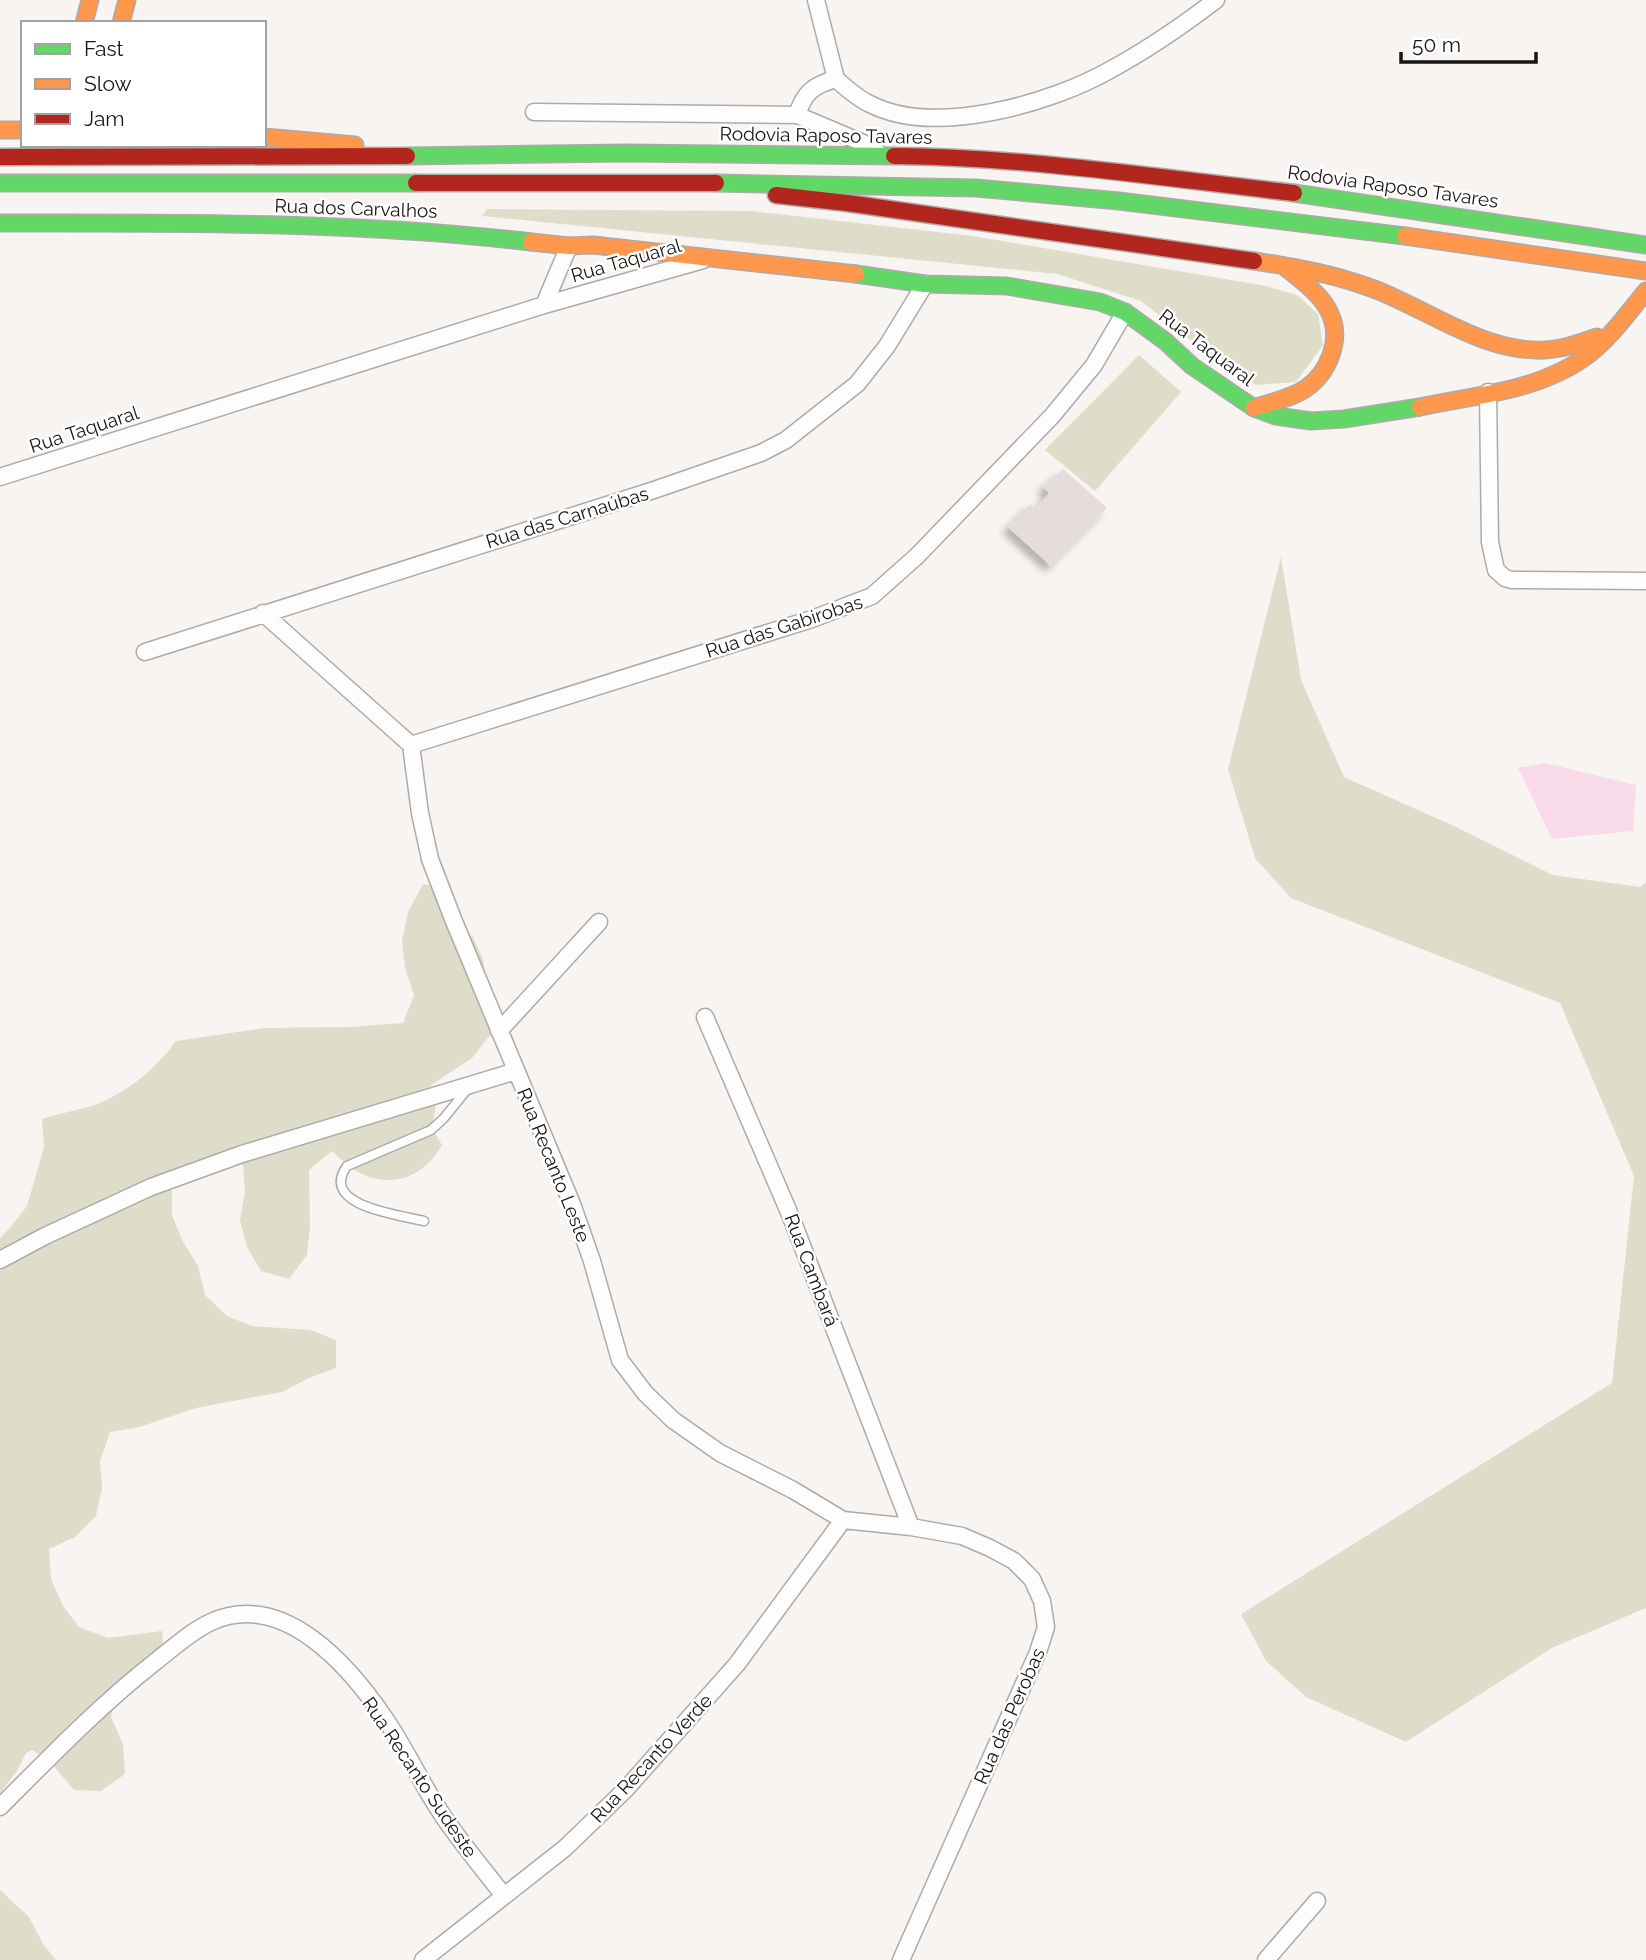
<svg xmlns="http://www.w3.org/2000/svg" width="1646" height="1960" font-family="Raleway,sans-serif">
<style>
.green{fill:#deddc9}
.water{fill:#f9dae8}
.building{fill:#e5dcdb;filter:url(#shadow)}
.lines{fill:none;stroke-linecap:round;stroke-linejoin:round}
.lane-casing{stroke:#adaaa8;stroke-width:11}
.street-casing{stroke:#adaaa8;stroke-width:19}
.fast-casing{stroke:#adaaa8;stroke-width:19}
.slow-casing{stroke:#adaaa8;stroke-width:19}
.jam-casing{stroke:#adaaa8;stroke-width:19}
.lane{stroke:#fefdfd;stroke-width:8}
.street{stroke:#fefdfd;stroke-width:16}
.fast{stroke:#63d668;stroke-width:16}
.slow{stroke:#ff974d;stroke-width:16}
.jam{stroke:#b3261e;stroke-width:16}
.labels{text-anchor:middle;stroke-width:5;stroke-linejoin:round;paint-order:stroke}
.street-label{font-size:19px;fill:#181514;stroke:#fff}
</style>
<defs>
<filter id="shadow"><feDropShadow dx="-6" dy="6" stdDeviation="3.5" flood-color="#0004"/></filter>
</defs>
<rect width="100%" height="100%" fill="#f8f4f2"/>
<path class="green" d="M487,209L750,211L973,236L1266,286L1297,295L1318,314L1323,345L1296,382L1256,385L1232,373L1141,301L1057,274L482,216Z
M1139,355L1181,392L1095,491L1045,450Z
M1281,557L1301,680L1344,777L1454,826L1553,875L1640,887L1646,882V1608L1552,1648L1406,1742L1306,1697L1266,1661L1241,1614L1612,1383L1634,1176L1560,1003L1291,898L1255,858L1228,769Z
M423,884L429,885L436,890L469,937L472,935L483,959L494,1030L472,1058L431,1085L436,1104L432,1129L442,1145C424,1177 392,1190 358,1172C348,1167 340,1158 332,1151L309,1170L310,1227L307,1255L289,1279L261,1271L247,1247L240,1220L245,1192L243,1164L217,1154L172,1185V1215L183,1242L198,1266L205,1295L227,1316L252,1326L310,1330L336,1340V1368L309,1378L282,1392L196,1408L140,1427L110,1432L100,1461L102,1488L96,1516L75,1537L49,1549L51,1579L63,1606L79,1627L108,1638L162,1631L164,1658L116,1690L111,1717L123,1744L125,1774L101,1791L74,1790L48,1759L32,1750L26,1753L17,1771L0,1793V1238L10,1228L27,1206L44,1147L42,1119C59,1113 85,1109 100,1103C131,1089 157,1068 176,1041L264,1028L349,1027L403,1023L414,995L405,968L402,941L408,912Z
M0,1890L29,1917L43,1944L56,1960H0Z"/>
<path class="water" d="M1545,763L1636,785L1633,831L1552,839L1518,768Z"/>
<path class="building" d="M1063,469L1107,508L1051,566L1008,527L1030,504L1036,508L1049,493L1043,487Z"/>
<g class="lines">
<defs>
<path id="lane" d="M424,1221C400,1215 318,1206 347,1166L431,1130L444,1118L469,1087"/>
<path id="street" d="M816,0L836,79
M836,79C846,88 857,98 870,104C934,137 1050,104 1110,70C1147,50 1182,26 1216,0
M534,112L797,115L875,148
M797,115C804,93 813,85 836,79
M544,305L569,246
M1488,392L1490,542L1496,570L1505,578L1512,580L1646,581
M0,477L544,305L703,260
M263,613L411,745
M145,652L654,490L761,453L786,440L857,384L887,346L925,284
M411,745L420,813L430,859L453,919L572,1204L592,1261L620,1360L645,1393L673,1420L720,1453L793,1490L843,1520L911,1527L962,1536L990,1548L1014,1561L1032,1579L1042,1601L1046,1627L1038,1652L901,1960
M411,745L812,619L872,596L917,556L1052,416L1094,365L1125,312
M705,1017L791,1217L911,1527
M499,1031L599,922
M0,1260L45,1236L151,1187L242,1154L516,1071
M0,1807C50,1757 99,1706 155,1662C173,1648 190,1632 211,1622C284,1589 350,1667 386,1720C407,1751 422,1785 443,1816C462,1844 484,1870 504,1896
M423,1960L565,1848L626,1789L737,1664L843,1520
M1266,1960L1317,1901"/>
<path id="fast" d="M407,156L626,153L894,156
M0,183H416
M716,183L976,188L1119,201L1405,236
M1294,193L1646,245
M0,223C177,223 354,221 531,242
M856,274L925,284L1007,286L1100,302L1125,312L1165,341L1192,366L1254,408L1276,416L1311,421L1344,419L1420,407"/>
<path id="slow" d="M84,23L90,0
M121,23L127,0
M0,130H23
M264,137L355,145
M1405,236L1646,271
M531,242L569,246L593,245L856,274
M1254,261C1295,267 1334,274 1374,289C1429,310 1484,353 1545,350C1563,349 1580,343 1597,337
M1420,407C1477,395 1540,391 1588,355C1611,337 1628,313 1646,291
M1254,408C1271,402 1290,399 1305,389C1317,381 1326,369 1331,355C1346,313 1314,290 1285,267"/>
<path id="jam" d="M894,156C1025,157 1163,178 1294,193
M0,157L407,156
M416,183H716
M776,195L847,203L1254,261"/>
</defs>
<use href="#lane" class="lane-casing"/>
<use href="#street" class="street-casing"/>
<use href="#fast" class="fast-casing"/>
<use href="#slow" class="slow-casing"/>
<use href="#jam" class="jam-casing"/>
<use href="#lane" class="lane"/>
<use href="#street" class="street"/>
<use href="#fast" class="fast"/>
<use href="#slow" class="slow"/>
<use href="#jam" class="jam"/>
</g>
<g class="labels">
<g class="street-label">
<text transform="translate(826 135) rotate(1)" y="7">Rodovia Raposo Tavares</text>
<text transform="translate(1393 186) rotate(8)" y="7">Rodovia Raposo Tavares</text>
<text transform="translate(356 208) rotate(2)" y="7">Rua dos Carvalhos</text>
<text transform="translate(626 260) rotate(-16)" y="7">Rua Taquaral</text>
<text transform="translate(1207 347) rotate(37)" y="7">Rua Taquaral</text>
<text transform="translate(84 429) rotate(-18)" y="7">Rua Taquaral</text>
<text transform="translate(567 517) rotate(-17)" y="7">Rua das Carnaúbas</text>
<text transform="translate(784 626) rotate(-18)" y="7">Rua das Gabirobas</text>
<text transform="translate(554 1165) rotate(68)" y="7">Rua Recanto Leste</text>
<text transform="translate(812 1270) rotate(69)" y="7">Rua Cambará</text>
<text transform="translate(1009 1716) rotate(-66)" y="7">Rua das Perobas</text>
<text transform="translate(651 1758) rotate(-47)" y="7">Rua Recanto Verde</text>
<text transform="translate(420 1777) rotate(56)" y="7">Rua Recanto Sudeste</text>
</g>
</g>
<rect x="21" y="21" width="245" height="126" fill="#ffffff" stroke="#a3a1a1" stroke-width="2"/>
<rect x="35" y="44" width="35" height="10" fill="#63d668" stroke="#a3a1a1" stroke-width="2"/>
<text x="84" y="56" font-size="21" fill="#181514">Fast</text>
<rect x="35" y="79" width="35" height="10" fill="#ff974d" stroke="#a3a1a1" stroke-width="2"/>
<text x="84" y="91" font-size="21" fill="#181514">Slow</text>
<rect x="35" y="114" width="35" height="10" fill="#b3261e" stroke="#a3a1a1" stroke-width="2"/>
<text x="84" y="126" font-size="21" fill="#181514">Jam</text>
<path d="M1401 52v10h135v-10" fill="none" stroke="#181514" stroke-width="3.5"/>
<text x="1412" y="52" font-size="21" fill="#181514" stroke="#ffffff" stroke-width="5" paint-order="stroke">50 m</text>
</svg>
